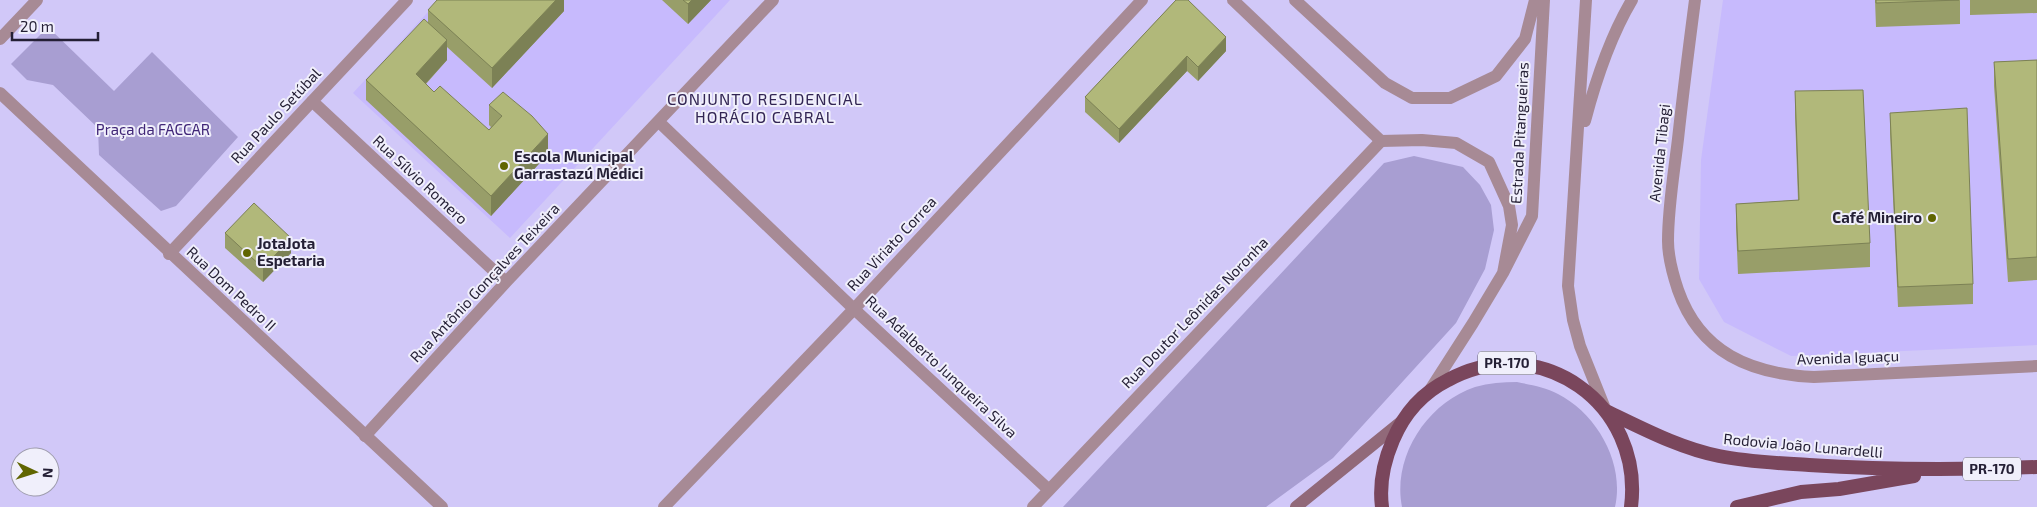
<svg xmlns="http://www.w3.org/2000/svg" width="2037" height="507" font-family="'Exo 2',sans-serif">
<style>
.built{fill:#c7bafd}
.green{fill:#a89ed2}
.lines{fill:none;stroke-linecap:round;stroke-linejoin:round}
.minor{stroke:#a78a95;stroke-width:12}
.tertiary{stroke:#a78a95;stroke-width:12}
.secondary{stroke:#916979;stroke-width:12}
.trunk{stroke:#7a465c;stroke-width:14}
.wall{fill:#989e69}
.shaded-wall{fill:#7c8155}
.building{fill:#b1b87a;stroke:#7c8155}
.poi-dot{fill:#606501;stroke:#f0effb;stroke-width:2}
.labels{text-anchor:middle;stroke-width:4;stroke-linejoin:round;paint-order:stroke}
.shield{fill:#f0effb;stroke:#615d70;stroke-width:1}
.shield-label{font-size:14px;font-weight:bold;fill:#241f35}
.street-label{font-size:15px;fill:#241f35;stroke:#f0effb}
.park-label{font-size:15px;fill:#402677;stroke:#f0effb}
.poi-label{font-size:15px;font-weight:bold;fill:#241f35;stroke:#f0effb;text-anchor:start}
.neighbourhood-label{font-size:16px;letter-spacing:1px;fill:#322554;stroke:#f0effb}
</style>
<rect width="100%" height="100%" fill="#d1c8f8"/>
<path class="built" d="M439,0H730L510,238L353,93Z
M1723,0H2037V345L1791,356L1724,322L1699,279L1701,160Z"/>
<path class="green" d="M48,27L114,91L152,52L238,137L176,206L161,211L99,155L98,128L53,85L27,80L11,64Z
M1414,156L1463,167L1480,185L1491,205L1494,230L1485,269L1456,323L1333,458L1266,507H1063L1384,163Z
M1517,382C1531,385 1545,387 1558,394C1597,414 1625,463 1615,507H1402C1392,457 1427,403 1475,387C1489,383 1503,382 1517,382Z"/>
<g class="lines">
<path class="minor" d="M0,39L37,0
M312,101L506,282
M659,122L854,309L1049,490
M169,254L407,0
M365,436L506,282L773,0
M664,507L854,309L1142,0
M1033,507L1381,141"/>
<path class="tertiary" d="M1233,0L1381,141L1422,140L1456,143L1489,162L1509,206L1512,225L1503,273
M1295,0L1385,83L1412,98H1450L1496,76L1525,39L1535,0
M1586,0L1568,286L1573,320L1580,346L1606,411
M1695,0C1689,46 1683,93 1678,139C1674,173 1668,207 1668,241C1668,257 1673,275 1678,290C1700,353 1751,374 1814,377L2037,366
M0,93L442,507
M1585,121C1596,79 1610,37 1632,0
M1430,390L1473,323L1503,273L1532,216L1544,0"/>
<path class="secondary" d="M1296,507L1401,422"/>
<path class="trunk" d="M1606,411C1642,428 1679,448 1719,456C1748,462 1779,463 1809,465C1887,470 1960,470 2037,467
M1382,507C1379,484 1384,461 1393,440C1404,414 1422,393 1448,380C1540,330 1644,404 1631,507
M1737,507L1801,492L1839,489L1914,476"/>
</g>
<path class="wall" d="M564,0V11L492,88L447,47V60L426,84L434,92L489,130L491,127L489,125V105L548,154L491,216L366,100V80L428,22V10Z
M662,0H711L688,24Z
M1176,0L1226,51L1198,81L1187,71L1119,143L1085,112V97Z
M1875,0H1960V24L1876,27Z
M1970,0H2037V13L1970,15Z
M2037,60V280L2008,282L1994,86V62Z
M1795,91L1870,243V267L1738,274L1736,227V204L1798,200L1795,115Z
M1890,113L1973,284V304L1898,307L1890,133Z
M225,233L291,253L263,282L225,248Z"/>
<path class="shaded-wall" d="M556,0H564V11L492,88V68Z
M692,0H711L688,24V4Z
M1226,37V51L1198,81V67Z
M447,40V60L416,94V74Z
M1187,56V71L1119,143V129Z
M548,134V154L491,216V196Z
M291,238V253L263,282V268Z"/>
<path class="building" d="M437,0H556L492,68L428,10Z
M683,0H692L688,4Z
M1176,0H1188L1226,37L1198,67L1187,56L1119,129L1085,97Z
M1876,0H1959L1876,3Z
M424,19L447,40L416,74L434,92L440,86L489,130L502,116L489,105L503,92L532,116L548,134L491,196L366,80Z
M2037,60V257L2008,259L1994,62Z
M1863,90L1870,243L1738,251L1736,204L1799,200L1795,91Z
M1967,108L1973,284L1898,287L1890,113Z
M254,203L291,238L263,268L225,233Z"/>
<g class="poi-dot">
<circle cx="504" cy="166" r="5"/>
<circle cx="1932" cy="218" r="5"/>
<circle cx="247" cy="253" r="5"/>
</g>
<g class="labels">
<g class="shield">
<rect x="1478" y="351.5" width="58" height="23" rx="4"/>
<rect x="1963" y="457.5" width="58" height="23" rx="4"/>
</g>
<g class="shield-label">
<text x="1507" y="368">PR-170</text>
<text x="1992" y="474">PR-170</text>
</g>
<g class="street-label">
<text transform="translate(276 116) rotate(-47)" y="5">Rua Paulo Setúbal</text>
<text transform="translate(1520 133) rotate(-87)" y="5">Estrada Pitangueiras</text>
<text transform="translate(1660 153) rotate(-84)" y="5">Avenida Tibagi</text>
<text transform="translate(420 180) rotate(43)" y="5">Rua Sílvio Romero</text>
<text transform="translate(892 244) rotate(-47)" y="5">Rua Viriato Correa</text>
<text transform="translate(485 283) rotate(-47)" y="5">Rua Antônio Gonçalves Teixeira</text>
<text transform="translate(231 289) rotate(43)" y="5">Rua Dom Pedro II</text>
<text transform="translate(1195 313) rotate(-46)" y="5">Rua Doutor Leônidas Noronha</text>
<text transform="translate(1848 358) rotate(-2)" y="5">Avenida Iguaçu</text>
<text transform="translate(941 367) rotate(43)" y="5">Rua Adalberto Junqueira Silva</text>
<text transform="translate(1803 446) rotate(5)" y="5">Rodovia João Lunardelli</text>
</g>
<g class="park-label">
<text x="153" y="135">Praça da FACCAR</text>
</g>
<g class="poi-label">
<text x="514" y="162">Escola Municipal<tspan x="514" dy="17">Garrastazú Médici</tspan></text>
<text x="1922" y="223" text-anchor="end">Café Mineiro</text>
<text x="257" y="249">JotaJota<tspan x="257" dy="17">Espetaria</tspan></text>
</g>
<g class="neighbourhood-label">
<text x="765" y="105">CONJUNTO RESIDENCIAL<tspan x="765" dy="18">HORÁCIO CABRAL</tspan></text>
</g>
</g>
<g transform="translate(35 472) rotate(94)"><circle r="24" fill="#f0effb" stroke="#9e9cac"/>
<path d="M0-4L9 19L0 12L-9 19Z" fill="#606501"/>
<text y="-8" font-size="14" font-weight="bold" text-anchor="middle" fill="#241f35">N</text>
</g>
<path d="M12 32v8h86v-8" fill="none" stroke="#241f35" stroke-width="2.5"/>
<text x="20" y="32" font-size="15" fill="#241f35" stroke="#f0effb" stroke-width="4" paint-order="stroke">20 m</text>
</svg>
